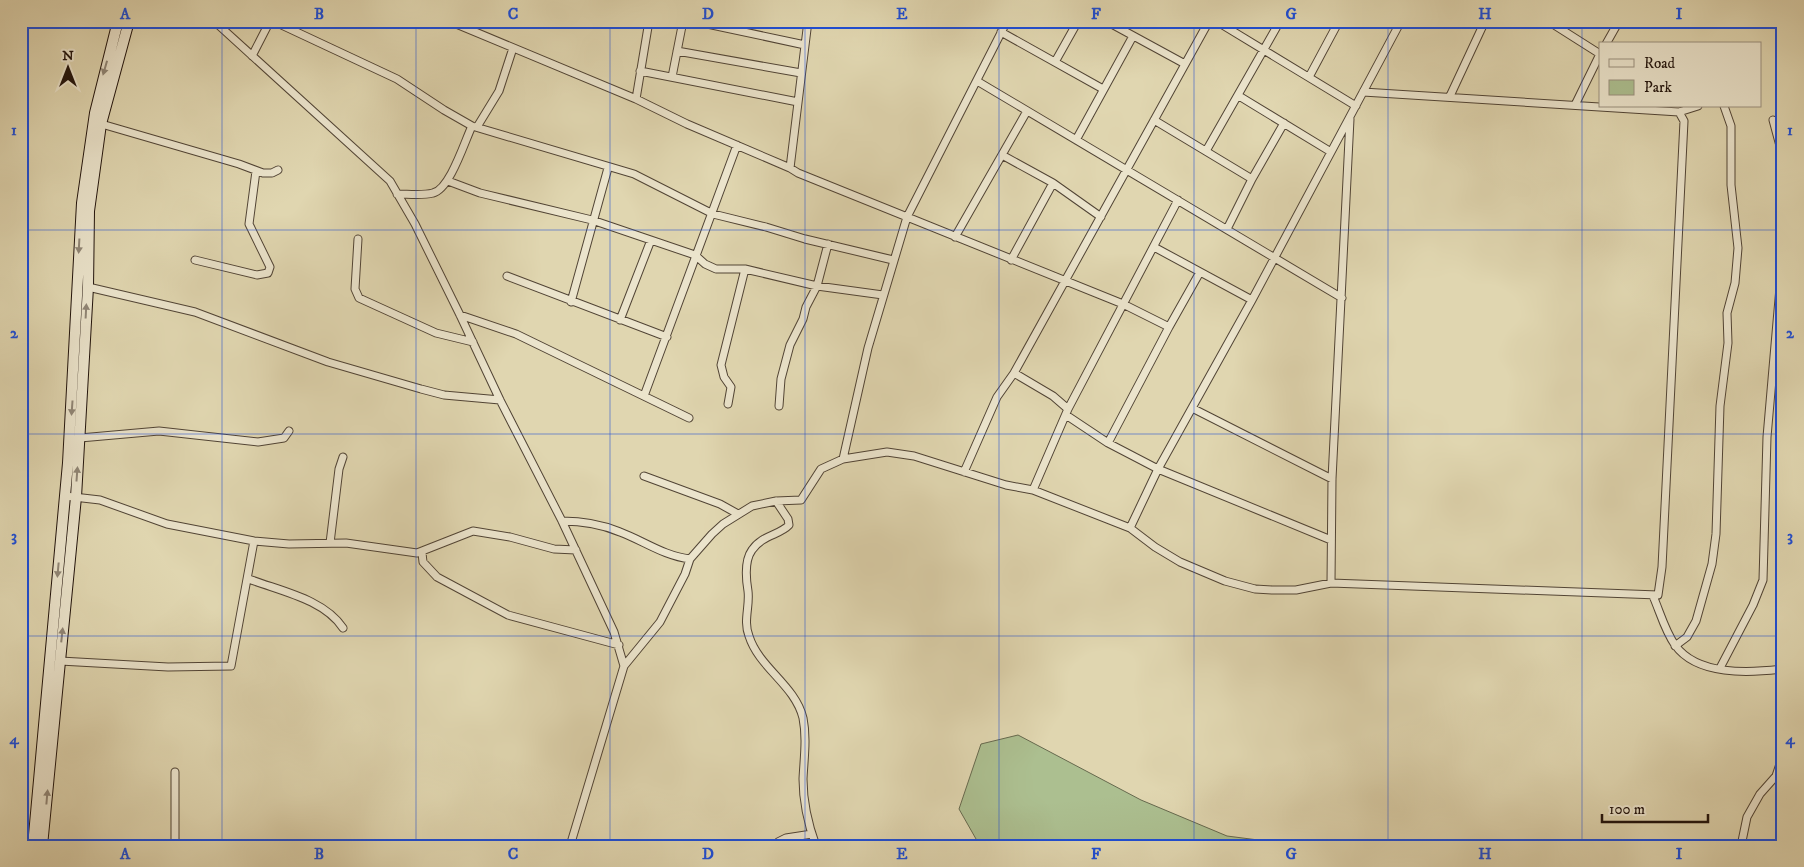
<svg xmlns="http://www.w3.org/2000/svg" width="1804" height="867" font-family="'IM FELL DW Pica',serif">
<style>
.green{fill:#acbf90;stroke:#66694e}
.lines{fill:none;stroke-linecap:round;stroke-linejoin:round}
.street-casing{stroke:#514435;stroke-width:9}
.secondary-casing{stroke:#21130c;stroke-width:12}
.street{stroke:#ebe4cc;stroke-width:7}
.secondary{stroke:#ebe4cc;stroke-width:10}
.oneway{fill:#908676}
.grid{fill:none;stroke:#1d4ed8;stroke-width:1;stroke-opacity:0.55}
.neatline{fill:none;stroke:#1d4ed8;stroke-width:2}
.grid-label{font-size:16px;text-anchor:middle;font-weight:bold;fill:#1d4ed8}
</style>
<rect width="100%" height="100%" fill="#e0d6b0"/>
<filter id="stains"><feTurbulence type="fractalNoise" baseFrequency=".004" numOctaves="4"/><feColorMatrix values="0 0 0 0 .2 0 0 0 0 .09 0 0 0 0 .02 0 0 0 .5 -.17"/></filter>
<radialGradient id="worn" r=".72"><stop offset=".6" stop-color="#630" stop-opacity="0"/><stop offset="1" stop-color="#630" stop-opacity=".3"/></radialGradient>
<path class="green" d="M1018,735L1141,800L1227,836L1305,846H980L959,809L981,744Z"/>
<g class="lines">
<defs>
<path id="street" d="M214,21L390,181L415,224L460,315L500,400L562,521L614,632L624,666L570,846
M273,21L397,79L444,110L472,126L634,174L713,214L766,227L805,239L893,260
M449,21L636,99L687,124L790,168
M693,21L805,45
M808,21L790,168L798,173L1123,304L1169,327
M1106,21L1185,64
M1216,21L1356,106
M1548,21L1600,54
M1001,32L1103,89
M1606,44L1619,21
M677,51L801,73
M252,56L270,21
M1055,62L1078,21
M640,71L798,102
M672,77L683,21
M1309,77L1339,21
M977,81L1342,298
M1363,92L1679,112L1698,106
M1239,96L1331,152
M1450,96L1485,21
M636,99L649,21
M1575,105L1600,54
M1154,120L1252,179
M1773,120L1783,157
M98,123L239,164L263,173H272L278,170
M477,127L499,91L513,48
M1076,140L1133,36
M1206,151L1280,21
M1002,155L1053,183L1101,217
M448,181L480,193L592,220L695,255L705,264L716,269H745L817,286L883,295
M397,194C408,194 422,196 433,193C450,189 464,143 472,126
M1227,229L1252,179L1284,123
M955,237L1027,111
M358,239L355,289L359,298L436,333L473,342
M1154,247L1252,300
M195,260L257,275L268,273L270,267L249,224L256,171
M1011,260L1053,183
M507,276L667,337
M88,287L195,312L328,362L421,389L444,395L500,400
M571,302L608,168
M460,315L516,334L689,418
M620,320L651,240
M1014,373L1053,396L1068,409
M644,396L737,145
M728,404L731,387L724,377L721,365L745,269
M779,406L781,379L790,345L803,319L806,307L817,286L828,244
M1192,408L1332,479
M1066,415L1108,443L1158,469L1331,540
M80,438L159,431L258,442L284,438L289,431
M1108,443L1169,327L1200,272
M843,459L868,348L907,217L1007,21
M964,472L997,397L1014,373L1209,21
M644,476L720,504L738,514
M1033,490L1068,409L1178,200
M65,496L100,500L167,524L254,541L289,544L346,543L417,553L473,531L510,537L554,549L576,550
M776,501L788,519L789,525C780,535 762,535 752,550C744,561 746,579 748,591C750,606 743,621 749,636C759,668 795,685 803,718C807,738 804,758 803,779C803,802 808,824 816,846
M562,521C583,521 601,524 620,532C644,541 664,556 690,559
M1130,528L1158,469L1252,300L1401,21
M330,543L339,469L343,457
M422,553L423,562L437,577L508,615L619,645
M249,579C280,591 324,599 343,628
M1331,583L1332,479L1350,119
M1653,596C1660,612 1665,631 1675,645C1697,676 1749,673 1783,669
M1675,646L1687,637L1696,621L1712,564L1716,534L1720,406L1728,343L1727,313L1735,283L1738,248L1731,185V126L1724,106
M60,661L168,667L231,666L254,541
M624,666L660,622L685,574L690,559L712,534L723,524L752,506L776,501L801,500L821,469L843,459L887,452L914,456L1006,485L1033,490L1130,528L1155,547L1180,562L1225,581L1255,589L1272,590H1296L1331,583L1658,595L1662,567L1684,121L1679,112
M1720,668L1753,605L1763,580L1767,437L1783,253
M175,772V846
M777,846L778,842L786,838L812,834
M1741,846L1747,817L1760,794L1776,776L1783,755"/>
<path id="secondary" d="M33,846L68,463L82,203L95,113L118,21
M42,846L76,497L88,287L89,211L101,124L129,21"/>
</defs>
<use href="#street" class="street-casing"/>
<use href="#secondary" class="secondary-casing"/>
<use href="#street" class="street"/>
<use href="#secondary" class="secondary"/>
</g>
<defs><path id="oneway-solid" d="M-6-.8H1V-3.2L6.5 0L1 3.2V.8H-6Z" transform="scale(1.25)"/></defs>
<g class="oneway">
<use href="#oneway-solid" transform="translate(105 68) rotate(106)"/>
<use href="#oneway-solid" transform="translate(79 246) rotate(93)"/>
<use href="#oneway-solid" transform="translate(86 311) rotate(-87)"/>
<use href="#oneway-solid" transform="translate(72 408) rotate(94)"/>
<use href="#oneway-solid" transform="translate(77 474) rotate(-86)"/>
<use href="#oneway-solid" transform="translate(58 570) rotate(95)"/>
<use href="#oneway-solid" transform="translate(62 635) rotate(-84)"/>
<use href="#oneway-solid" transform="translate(47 797) rotate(-85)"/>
</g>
<path class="grid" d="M222,21V846M416,21V846M610,21V846M805,21V846M999,21V846M1194,21V846M1388,21V846M1582,21V846M21,230H1783M21,434H1783M21,636H1783"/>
<rect width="1804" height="867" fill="none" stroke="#e0d6b0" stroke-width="55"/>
<rect x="1599" y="42" width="162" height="65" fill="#ebe4cc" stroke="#9a907f"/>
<rect x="1609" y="59" width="25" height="8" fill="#ebe4cc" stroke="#9a907f"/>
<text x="1644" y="68" font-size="15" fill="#21130c">Road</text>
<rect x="1609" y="80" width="25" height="15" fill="#acbf90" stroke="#9a907f"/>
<text x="1644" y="92" font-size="15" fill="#21130c">Park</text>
<g transform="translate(68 68)" stroke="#ebe4cc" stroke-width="4" paint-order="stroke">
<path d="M0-4L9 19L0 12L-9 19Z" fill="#21130c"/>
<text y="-8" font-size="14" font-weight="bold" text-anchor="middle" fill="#21130c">N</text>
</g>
<path d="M1602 814v8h106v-8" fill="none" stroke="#21130c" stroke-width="2.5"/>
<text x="1609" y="814" font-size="15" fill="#21130c" stroke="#ebe4cc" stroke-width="4" paint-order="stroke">100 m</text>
<rect x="28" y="28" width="1748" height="812" class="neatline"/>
<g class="grid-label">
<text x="125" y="19">A</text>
<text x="319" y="19">B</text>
<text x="513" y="19">C</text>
<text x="708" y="19">D</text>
<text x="902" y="19">E</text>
<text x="1096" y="19">F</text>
<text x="1291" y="19">G</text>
<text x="1485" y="19">H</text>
<text x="1679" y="19">I</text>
<text x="14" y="135">1</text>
<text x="1790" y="135">1</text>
<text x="14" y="338">2</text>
<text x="1790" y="338">2</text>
<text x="14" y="541">3</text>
<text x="1790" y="541">3</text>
<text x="14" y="744">4</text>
<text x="1790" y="744">4</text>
<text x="125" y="859">A</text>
<text x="319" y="859">B</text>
<text x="513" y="859">C</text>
<text x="708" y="859">D</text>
<text x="902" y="859">E</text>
<text x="1096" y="859">F</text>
<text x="1291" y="859">G</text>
<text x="1485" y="859">H</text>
<text x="1679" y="859">I</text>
</g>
<rect width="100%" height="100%" filter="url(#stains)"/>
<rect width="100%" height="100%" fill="url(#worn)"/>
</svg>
